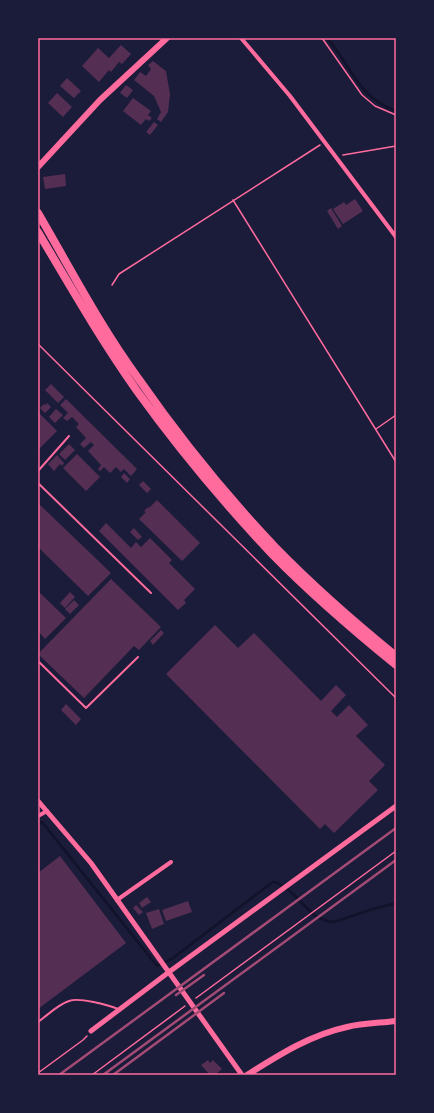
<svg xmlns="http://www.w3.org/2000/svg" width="434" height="1113" font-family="Arial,sans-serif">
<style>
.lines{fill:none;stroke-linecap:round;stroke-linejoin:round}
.stream{stroke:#12122b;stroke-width:2.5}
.building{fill:#542f53}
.path{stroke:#ff6b9d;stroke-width:1.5}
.service{stroke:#ff6b9d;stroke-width:2}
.minor{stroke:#ff6b9d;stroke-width:4}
.tertiary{stroke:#ff6b9d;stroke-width:5}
.secondary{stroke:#ff6b9d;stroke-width:6}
.motorway{stroke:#ff6b9d;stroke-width:8}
.rail{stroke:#a44b75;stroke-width:2.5}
.neatline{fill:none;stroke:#ff6b9d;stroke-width:1.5}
</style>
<rect width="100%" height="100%" fill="#1b1b3a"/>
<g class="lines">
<path class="stream" d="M327,38C352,66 357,97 396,111
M38,825L42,822L157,966L173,958L270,884L273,882L278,883L291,892L315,916L330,922L337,921L370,910L396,903"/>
</g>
<path class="building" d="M121,45L131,54L122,64L119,62L111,72L109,70L99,82L82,66L98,48L109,58Z
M153,61L166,71L170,94L168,112L161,122L157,119L161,112L154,96L134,80L140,72L146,76L151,69L148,65Z
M67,78L81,91L74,98L60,86Z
M126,85L133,90L127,98L120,93Z
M57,93L72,107L63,117L48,103Z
M133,98L151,111L148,115L152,118L149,121L146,119L141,125L123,111Z
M154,122L158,125L150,135L146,132Z
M65,174L66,186L45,189L43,177Z
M355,199L363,211L343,224L333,209L344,202L346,205Z
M331,208L342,226L338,229L327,211Z
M51,384L64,397L58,403L45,390Z
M66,399L137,469L131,476L124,469L121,472L116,467L110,473L104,467L100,471L98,469L101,465L88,451L94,445L91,442L84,448L80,444L86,438L76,427L79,424L72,417L67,421L63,418L68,413L60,405Z
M47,403L51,407L45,413L40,408L44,404L46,405Z
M56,409L63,415L55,423L49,417Z
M38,412L57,431L38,450Z
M69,444L75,450L65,460L59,454Z
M77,454L100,477L86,491L63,468Z
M57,455L64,463L62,466L60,464L54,471L48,464Z
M124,473L130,479L127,483L121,477Z
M143,481L151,489L147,493L139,485Z
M157,500L200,543L182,561L139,519L146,512L144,511L148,507L149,508Z
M38,503L111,573L88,596L40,549L38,551Z
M106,523L131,548L136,542L141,547L150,538L172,560L169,563L195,589L184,600L186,603L178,610L99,531Z
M134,528L142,537L138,540L130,532Z
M111,579L161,627L139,650L134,646L84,698L38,654Z
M38,591L66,618L45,639L38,631Z
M70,592L75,597L65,608L60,603Z
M74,600L79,605L70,614L65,609Z
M215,625L238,648L254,633L321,701L336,685L346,695L331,711L337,717L349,705L368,725L356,736L385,765L369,781L378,790L334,833L325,824L320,829L166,674Z
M161,630L164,633L153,645L150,641Z
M66,704L81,719L76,725L61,710Z
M60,856L126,943L38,1009V873Z
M147,897L151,902L142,908L139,903Z
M188,901L192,912L166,921L162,910Z
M136,905L143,912L139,915L133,908Z
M159,909L164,924L152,929L146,913Z
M208,1060L210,1063L213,1060L222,1069L215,1075H210L201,1065Z"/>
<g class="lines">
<path class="path" d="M322,38L362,95L375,106L396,115
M343,155L396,146
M233,200L396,462
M112,285L119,274L320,145
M38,344L396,698
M376,429L396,415
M196,998L396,851
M38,1073L83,1040L87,1036
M92,1075L185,1006"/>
<path class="service" d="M38,471L69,436
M38,483L151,593
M38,661L86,708L138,657
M38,1022C48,1015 57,1005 69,1001C79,997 108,1005 118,1009"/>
<path class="minor" d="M241,38L290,96L396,237
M38,816L47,811
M117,900L171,862"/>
<path class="tertiary" d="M38,801L91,863L242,1075
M91,1031L169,972L396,806"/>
<path class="secondary" d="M38,167L100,100L167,38
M247,1075C279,1055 310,1035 347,1027C363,1023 380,1023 396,1021"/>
<path class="motorway" d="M38,213C70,268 100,326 138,378C179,437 225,494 275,547C313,586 354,622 396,656
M38,232C70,286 101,340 137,391C178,448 224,503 272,554C311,594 353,630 396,665"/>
<path class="rail" d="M176,995L204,975
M59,1075L396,828
M103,1075L396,860
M113,1075L224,993"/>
</g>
<rect width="434" height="1113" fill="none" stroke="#1b1b3a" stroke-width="78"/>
<rect x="39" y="39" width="356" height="1035" class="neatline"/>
</svg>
